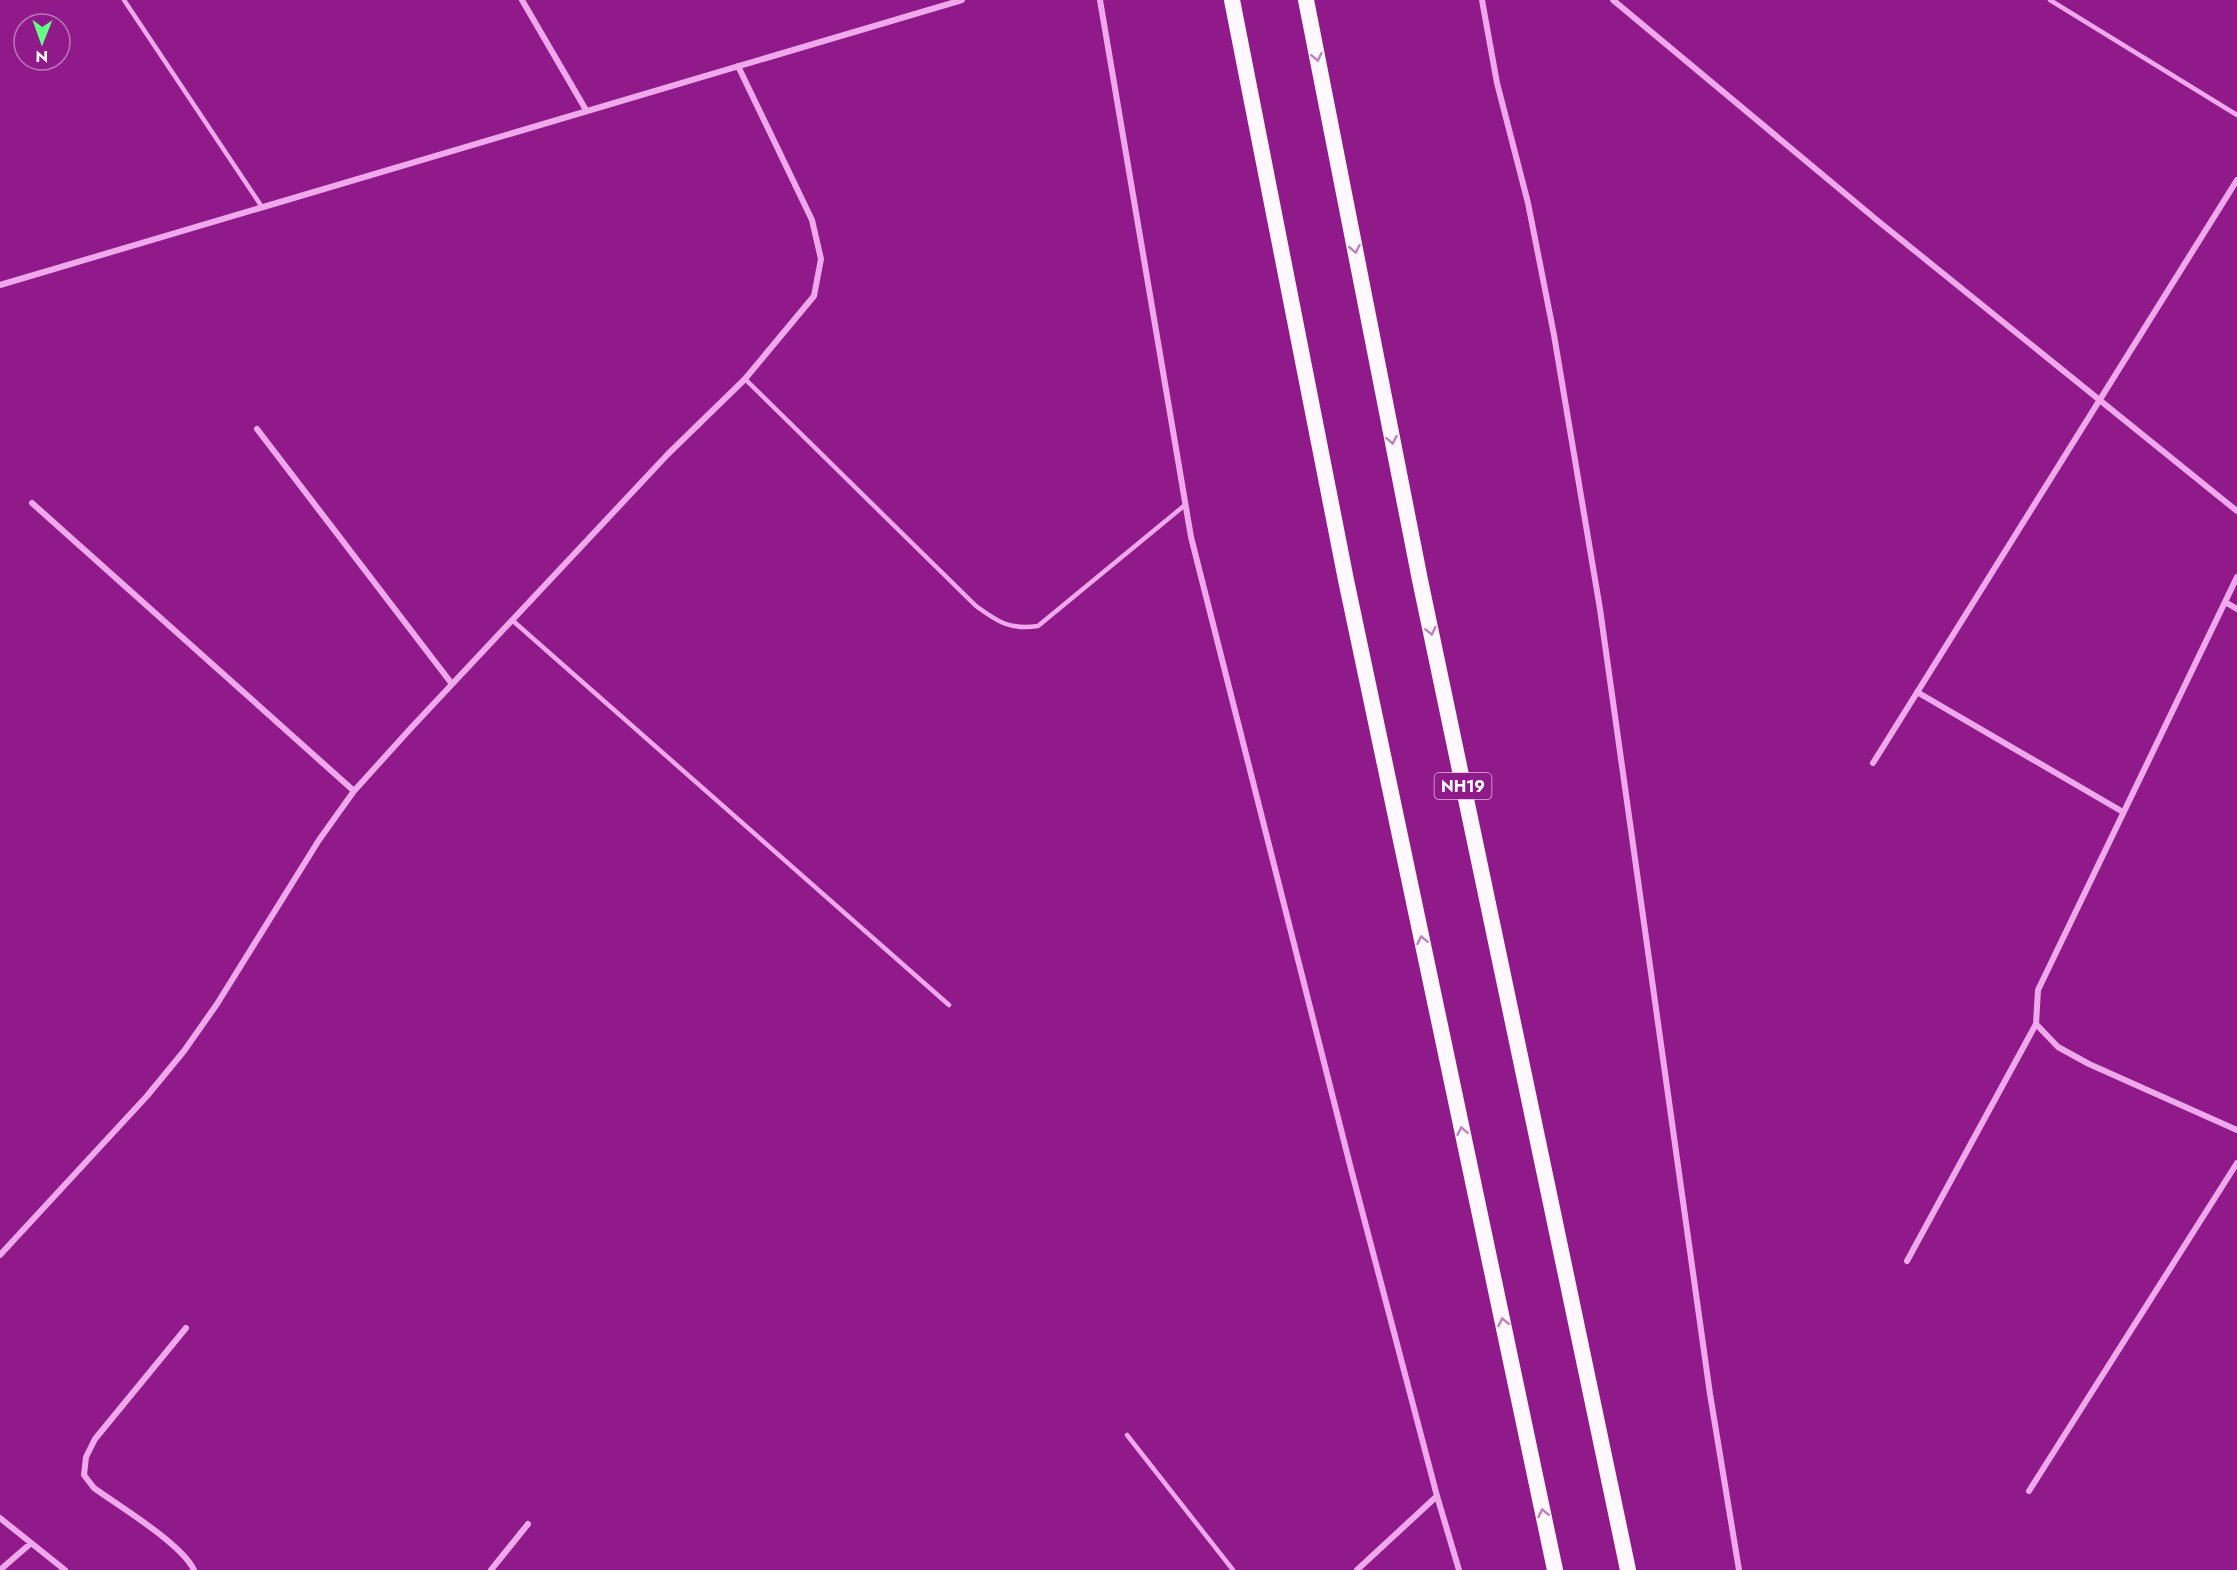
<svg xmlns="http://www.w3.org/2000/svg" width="2237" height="1570" font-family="Jost,sans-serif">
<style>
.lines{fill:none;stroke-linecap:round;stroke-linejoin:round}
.service{stroke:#efa8ec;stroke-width:4.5}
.minor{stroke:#efa8ec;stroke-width:6}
.trunk{stroke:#fff8fe;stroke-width:16}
.oneway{stroke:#c27ebe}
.labels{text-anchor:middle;stroke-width:4.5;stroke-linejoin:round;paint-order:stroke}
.shield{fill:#901a8a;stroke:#debadc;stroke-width:1.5}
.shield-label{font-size:16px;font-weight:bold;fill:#fff}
</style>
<rect width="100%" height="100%" fill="#901a8a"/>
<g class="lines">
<path class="service" d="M124,0L262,207
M2050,0L2237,115
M745,379L976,606C998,622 1009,630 1038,626L1185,505
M512,620L949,1005
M1127,1435L1233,1570"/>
<path class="minor" d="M522,0L586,110
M1100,0L1191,537L1351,1169L1437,1496L1459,1570
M1482,0L1497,83L1528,203L1554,335L1600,609L1710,1394L1739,1570
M1613,0L1878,221L2237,511
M0,285L962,0
M257,429L452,684
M32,503L354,791
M2237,577L2038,990L2036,1024L2058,1047L2089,1064L2237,1130
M2225,602L2237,609
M1917,692L2123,812
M1873,763L2237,180
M0,1255L147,1096L184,1051L217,1004L319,840L354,791L411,728L668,454L745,379L814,296L821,259L812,220L738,66
M1907,1261L2036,1024
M186,1328L95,1439L86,1457L84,1475L94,1488C119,1506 182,1544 194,1570
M2029,1491L2237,1163
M0,1518L65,1570
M0,1570L30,1544
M491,1570L528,1524
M1357,1570L1437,1496"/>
<path class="trunk" d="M1232,0L1346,580L1555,1570
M1306,0L1420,580L1628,1570"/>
</g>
<defs><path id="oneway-chevron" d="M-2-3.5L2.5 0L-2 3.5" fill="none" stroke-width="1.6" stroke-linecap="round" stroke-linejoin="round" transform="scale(1.5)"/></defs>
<g class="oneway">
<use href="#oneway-chevron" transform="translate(1317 57) rotate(79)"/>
<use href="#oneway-chevron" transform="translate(1355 249) rotate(79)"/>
<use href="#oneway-chevron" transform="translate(1392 440) rotate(79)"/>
<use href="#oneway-chevron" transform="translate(1431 631) rotate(78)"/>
<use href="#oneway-chevron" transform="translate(1422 940) rotate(-102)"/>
<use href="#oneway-chevron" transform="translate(1462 1131) rotate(-102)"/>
<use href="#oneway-chevron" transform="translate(1503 1322) rotate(-102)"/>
<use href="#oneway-chevron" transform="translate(1543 1513) rotate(-102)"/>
</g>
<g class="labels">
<rect class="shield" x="1434.5" y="773" width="57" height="26" rx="4.5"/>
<g class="shield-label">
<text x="1463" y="792">NH19</text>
</g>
</g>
<g transform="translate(42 42) rotate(181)"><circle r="28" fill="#901a8a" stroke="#bc76b9" stroke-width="1.5"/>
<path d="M0-4.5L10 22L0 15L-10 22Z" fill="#66ff85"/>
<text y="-9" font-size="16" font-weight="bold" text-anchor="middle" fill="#ffffff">N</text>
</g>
</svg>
